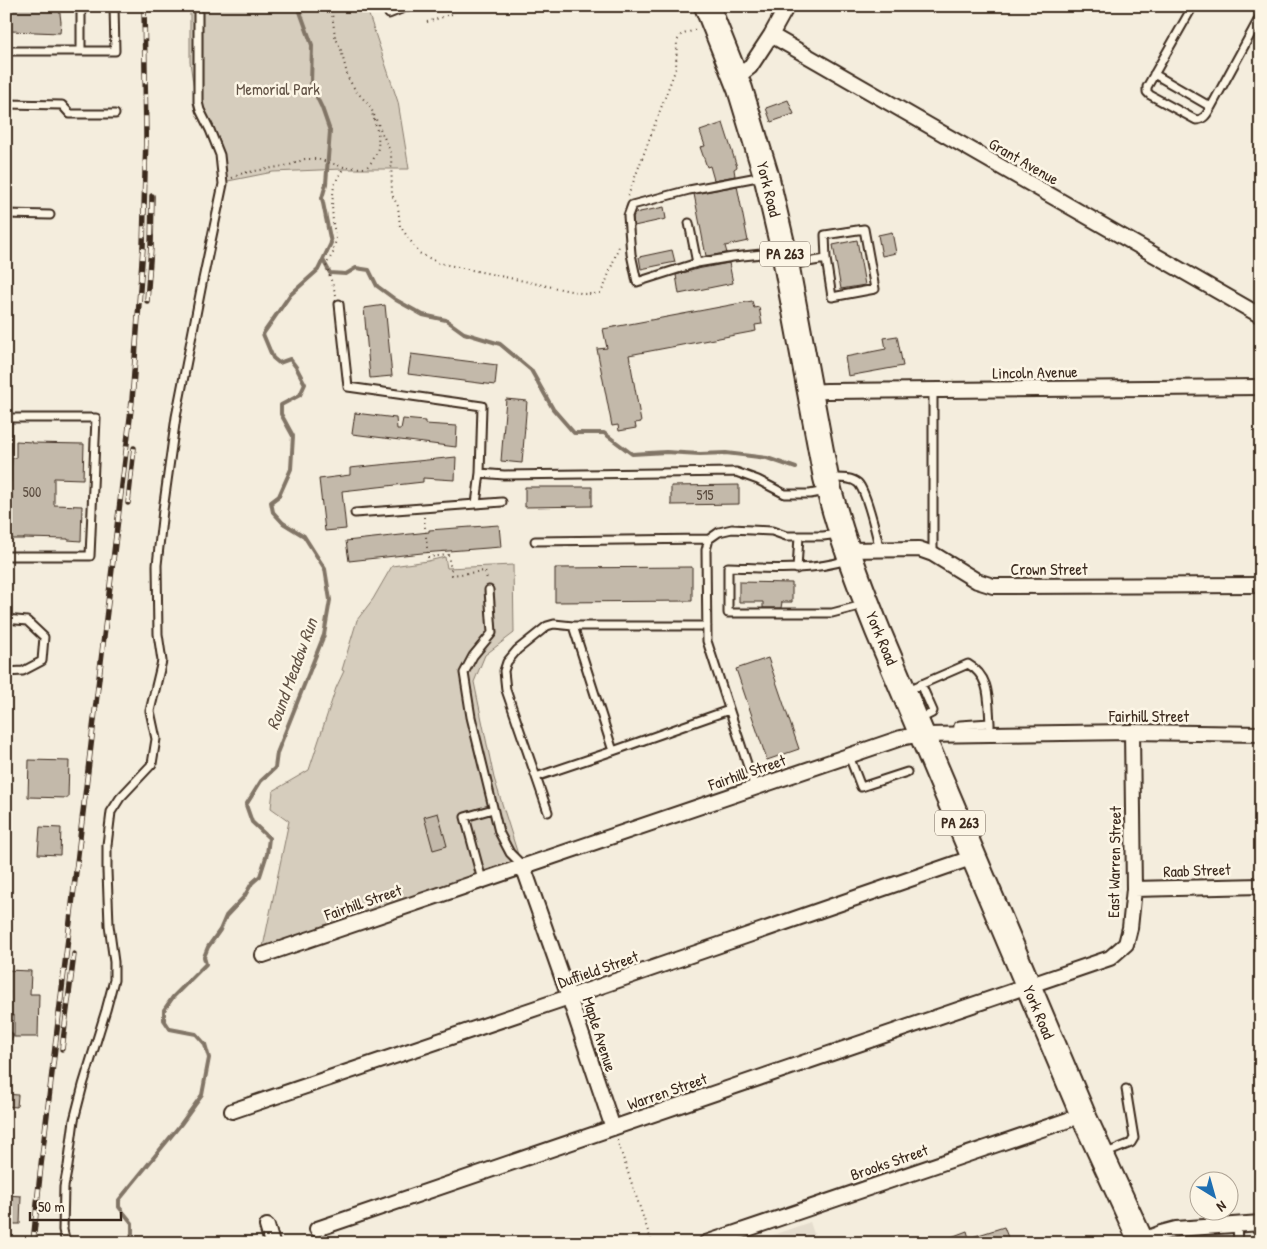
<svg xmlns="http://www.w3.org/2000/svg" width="1267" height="1249" font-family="'Patrick Hand',sans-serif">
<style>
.built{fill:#e5ddce}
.green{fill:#d6cdbd;stroke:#887c6e}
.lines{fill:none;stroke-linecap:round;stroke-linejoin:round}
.stream{stroke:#817466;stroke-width:4}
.building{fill:#c3b9aa;stroke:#3b2a1e}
.service-casing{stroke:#3b2a1e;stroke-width:11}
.minor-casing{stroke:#3b2a1e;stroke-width:18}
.trunk-casing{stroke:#3b2a1e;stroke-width:28}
.path{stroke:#3b2a1e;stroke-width:2;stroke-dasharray:1 4;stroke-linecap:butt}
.service{stroke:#fcf5e5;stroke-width:7}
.minor{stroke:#fcf5e5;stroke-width:14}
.trunk{stroke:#fcf5e5;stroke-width:24}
.rail-casing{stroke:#3b2a1e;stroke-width:5.5}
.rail{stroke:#fcf5e5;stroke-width:4;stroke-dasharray:11;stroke-linecap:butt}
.labels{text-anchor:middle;stroke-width:5;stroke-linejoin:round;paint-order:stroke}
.number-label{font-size:14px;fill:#5d4e41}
.shield{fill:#fcf5e5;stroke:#75675a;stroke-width:1}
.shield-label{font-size:15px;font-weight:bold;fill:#3b2a1e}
.park-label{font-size:16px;fill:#625346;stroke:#fcf5e5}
.street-label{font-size:16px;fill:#3b2a1e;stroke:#fcf5e5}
.water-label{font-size:18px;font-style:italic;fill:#645548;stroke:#fcf5e5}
</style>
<rect width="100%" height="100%" fill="#f4eddd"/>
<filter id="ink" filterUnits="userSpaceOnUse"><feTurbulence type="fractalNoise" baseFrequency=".02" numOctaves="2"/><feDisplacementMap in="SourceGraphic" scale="10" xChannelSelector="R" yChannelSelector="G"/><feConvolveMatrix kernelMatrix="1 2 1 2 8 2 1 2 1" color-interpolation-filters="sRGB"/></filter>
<g filter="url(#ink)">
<path class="built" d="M810,1222L817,1243H750Z"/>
<path class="green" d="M190,6H366L398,102L409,169H342L273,172L228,181L197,112L190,62Z
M445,557L447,568L513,565L514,633L485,655L474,682L494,778L520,861L263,947L289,821L271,808L273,791L309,770L336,688L344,671L342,670L357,620L373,599L392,566L428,561Z"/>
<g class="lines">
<path class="stream" d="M323,260L330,273L346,274L356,268L369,270L377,286L396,300L423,315L446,320L464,333L500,344L531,370L553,409L574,433H604L632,454L666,452L700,454L726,453L767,458L796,468
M129,1243L132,1233V1223L119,1207V1200L181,1124L202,1095L209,1058L205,1044L196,1034L170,1029L164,1020V1010L173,997L206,964L204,957L208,947L220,930L226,916L244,897L252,883L260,876L267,854L269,838L252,822L246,805L261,781L275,768L277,753L324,635L330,600L325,569L304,536L283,523L273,512L271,502L279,496L291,469L293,436L281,414V405L300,395L305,384L296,367L290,359L279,363L273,358L263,334L290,295L318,270L331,243L322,198L326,184L330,131L322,108L311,85L312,45L298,6"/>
</g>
<path class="building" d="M12,6H59L61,22L60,33L10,31Z
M788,100L794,114L771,122L766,108Z
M723,123L737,167L734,169L735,176L714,180L710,166L707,167L700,147L705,146L700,131Z
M737,186L748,241L725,246L727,253L706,256L694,194Z
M664,207L666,219L634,226L633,217L635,213Z
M892,232L896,253L882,256L878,235Z
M857,240L865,285L841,289L833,245Z
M672,250L675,262L641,269L639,257Z
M729,263L733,283L679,294L676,275L697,269Z
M752,301L754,308L759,307L762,324L755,325L756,331L629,355L641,422L635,423L636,428L619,431L618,425L612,426L597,349L607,348L603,329Z
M385,305L392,376L370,378L364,308Z
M897,336L903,366L848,376L845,357L886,349L884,338Z
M411,354L497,365L495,385L408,374Z
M506,399L527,401L522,463L501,461Z
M355,413L396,418L397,429H401L403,419L425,421V424L457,426L456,447L352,434Z
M16,441L32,442V443L84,444L83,479L54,478V505L82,506L81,541L68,540V539L24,538V539H9L10,510L11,506L10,494L12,458H16Z
M456,457L455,480L423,478V482L342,491L346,529L325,531L319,479L350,475V468Z
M739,485V504L671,505V486Z
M525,487H592V506L525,507Z
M499,525L501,547L422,553L349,561L346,541L429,532V530Z
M692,567V601L555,602V568Z
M739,582L792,583V602H782L781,608H763V602H739Z
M768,658L799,749L767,760L736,669Z
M29,760L69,761L68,798L28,797Z
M438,813L447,846L433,850L424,817Z
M40,827L61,828L60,855L38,854Z
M6,970L31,971L30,994H39L38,1037H14V1016L8,1015L9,991H6Z
M6,1094L18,1095L17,1107L6,1106Z
M6,1195L21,1196L20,1224H6Z
M1004,1227L1009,1240L1001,1243H939L938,1242L967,1231L969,1238Z"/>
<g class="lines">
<defs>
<path id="service" d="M81,6V51
M389,14L409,6
M6,51H115L114,6
M1154,74L1211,107C1207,114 1204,120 1196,120L1150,95L1147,92V87L1193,6
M6,104L62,105L70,114H115
M1211,107L1261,15
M6,214L50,215
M689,223L697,263L733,257L781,252
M697,263L637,282L631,254L628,216L632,205L689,190L763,176
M789,265L826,259L832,297L875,289L864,229L825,235L826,259
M339,304L348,387L482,406L480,473L504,475L736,472L758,480L785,494H810L826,491
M6,418H96L90,556H6
M831,478C840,478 851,477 858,483C866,491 877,537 880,550
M6,480L7,418
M476,504L502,502
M6,506V497
M355,513L476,504L480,473
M709,539L706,550L707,641L755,788
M535,541L709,539L719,532L732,529L772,531L786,536H823L839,534
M933,554V390
M847,560C809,572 768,568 728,567V613H832L863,605
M797,569L799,536
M489,590L492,633L473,656L464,673L471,717L499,832L510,853L523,866
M6,619L27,621L44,637L42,661L23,671L6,672
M707,626H573L613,751L729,710
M906,691L968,664C991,677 988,700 990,723
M918,720L932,713L933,711L921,684
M957,735L958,726L960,725L990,723V726
M849,756L861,787L907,772
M536,777L506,690L504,671L507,662L517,650L547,626L554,624L573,626
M548,812L536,777L613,751
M482,880L465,817L493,809
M6,1036H8
M1104,1154L1131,1143L1134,1138L1126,1089
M1237,1225L1238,1243
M66,1243L63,1230L64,1187L68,1166L74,1120L83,1085L106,1010L114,980V962L109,925L107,871V845L111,812L120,798L152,764L156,739L150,711L162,661L158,634L157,565L163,510L176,417L202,284L223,184L220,155L210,130L200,110L198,102V6"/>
<path id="minor" d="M771,35L1261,316
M736,78L750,67L771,35L787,6
M809,392L827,391L1261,387
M847,550L919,549L933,554L977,581L993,586L1261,585
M523,866L569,997L613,1128
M1134,889L1261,886
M263,955L901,738L911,736L923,735L1132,732L1261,734
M232,1111L569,997L974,857
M267,1226L272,1243
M317,1229L1110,958L1126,944L1130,928L1134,889L1132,732
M706,1243L1083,1115
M1136,1243L1161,1233L1176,1229L1261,1223"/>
<path id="trunk" d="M707,6L740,89L766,175L784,252L826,478C839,531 858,581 878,631L1083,1115L1142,1243"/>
</defs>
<use href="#service" class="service-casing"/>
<use href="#minor" class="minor-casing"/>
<use href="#trunk" class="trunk-casing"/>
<path class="path" d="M331,6L335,36L341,50L348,78L356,91L370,106
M427,22L452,14
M370,106L391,153L392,195L398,206L400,226L419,253L439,263L585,294H594L600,293L604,287L620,243
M232,178L243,173L290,165L305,159H317L344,167L366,168C369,165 372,162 374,158C383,144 376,127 372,113
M628,196L676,68L677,41L681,35L697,29
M336,295L326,265L333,253L336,239L333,223L332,205L334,185L344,167
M424,517L428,557L448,555L452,575L485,571L487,580
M617,1140L652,1243"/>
<use href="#service" class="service"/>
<use href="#minor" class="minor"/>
<use href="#trunk" class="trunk"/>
<defs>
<path id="rail" d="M147,301L151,247L152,196
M128,503L134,448
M62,1049L74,954
M33,1243L41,1165L132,401L143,247L146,136L144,6"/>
</defs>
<use href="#rail" class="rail-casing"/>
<use href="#rail" class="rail"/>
</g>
</g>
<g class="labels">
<g class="number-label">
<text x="32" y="497">500</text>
<text x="705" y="500">515</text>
</g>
<g class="shield">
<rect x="760" y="241.5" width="50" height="25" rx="4"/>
<rect x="935" y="810.5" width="50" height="25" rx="4"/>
</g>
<g class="shield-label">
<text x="785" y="259">PA 263</text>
<text x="960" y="828">PA 263</text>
</g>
<g class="park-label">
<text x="278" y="95">Memorial Park</text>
</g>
<g class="street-label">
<text transform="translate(1024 161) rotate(30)" y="6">Grant Avenue</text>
<text transform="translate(769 189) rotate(76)" y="6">York Road</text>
<text transform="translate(1035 372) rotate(-1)" y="6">Lincoln Avenue</text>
<text x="1049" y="575">Crown Street</text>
<text transform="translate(882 638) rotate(67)" y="6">York Road</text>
<text x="1149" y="722">Fairhill Street</text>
<text transform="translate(747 772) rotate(-19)" y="6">Fairhill Street</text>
<text transform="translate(1114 862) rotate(-89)" y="6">East Warren Street</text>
<text transform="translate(1197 870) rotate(-2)" y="6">Raab Street</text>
<text transform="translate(363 902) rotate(-19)" y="6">Fairhill Street</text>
<text transform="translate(598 969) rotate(-19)" y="6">Duffield Street</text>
<text transform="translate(1039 1012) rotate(67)" y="6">York Road</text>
<text transform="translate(600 1034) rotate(72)" y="6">Maple Avenue</text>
<text transform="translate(667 1091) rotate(-19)" y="6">Warren Street</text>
<text transform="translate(889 1162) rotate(-19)" y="6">Brooks Street</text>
</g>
<g class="water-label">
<text transform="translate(292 674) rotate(-70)" y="6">Round Meadow Run</text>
</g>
</g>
<rect width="1267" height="1249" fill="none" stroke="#fcf5e5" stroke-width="25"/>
<rect x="12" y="12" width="1242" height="1224" fill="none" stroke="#3b2a1e" stroke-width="2" filter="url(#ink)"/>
<g transform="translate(1214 1196) rotate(143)"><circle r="24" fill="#fcf5e5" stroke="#afa495"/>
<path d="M0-4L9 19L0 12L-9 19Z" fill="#1f6fb2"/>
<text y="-8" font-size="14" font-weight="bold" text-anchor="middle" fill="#3b2a1e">N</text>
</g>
<path d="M30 1212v8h91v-8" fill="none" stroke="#3b2a1e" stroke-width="2.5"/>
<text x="38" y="1212" font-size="15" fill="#3b2a1e" stroke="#fcf5e5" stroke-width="4" paint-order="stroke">50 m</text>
</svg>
